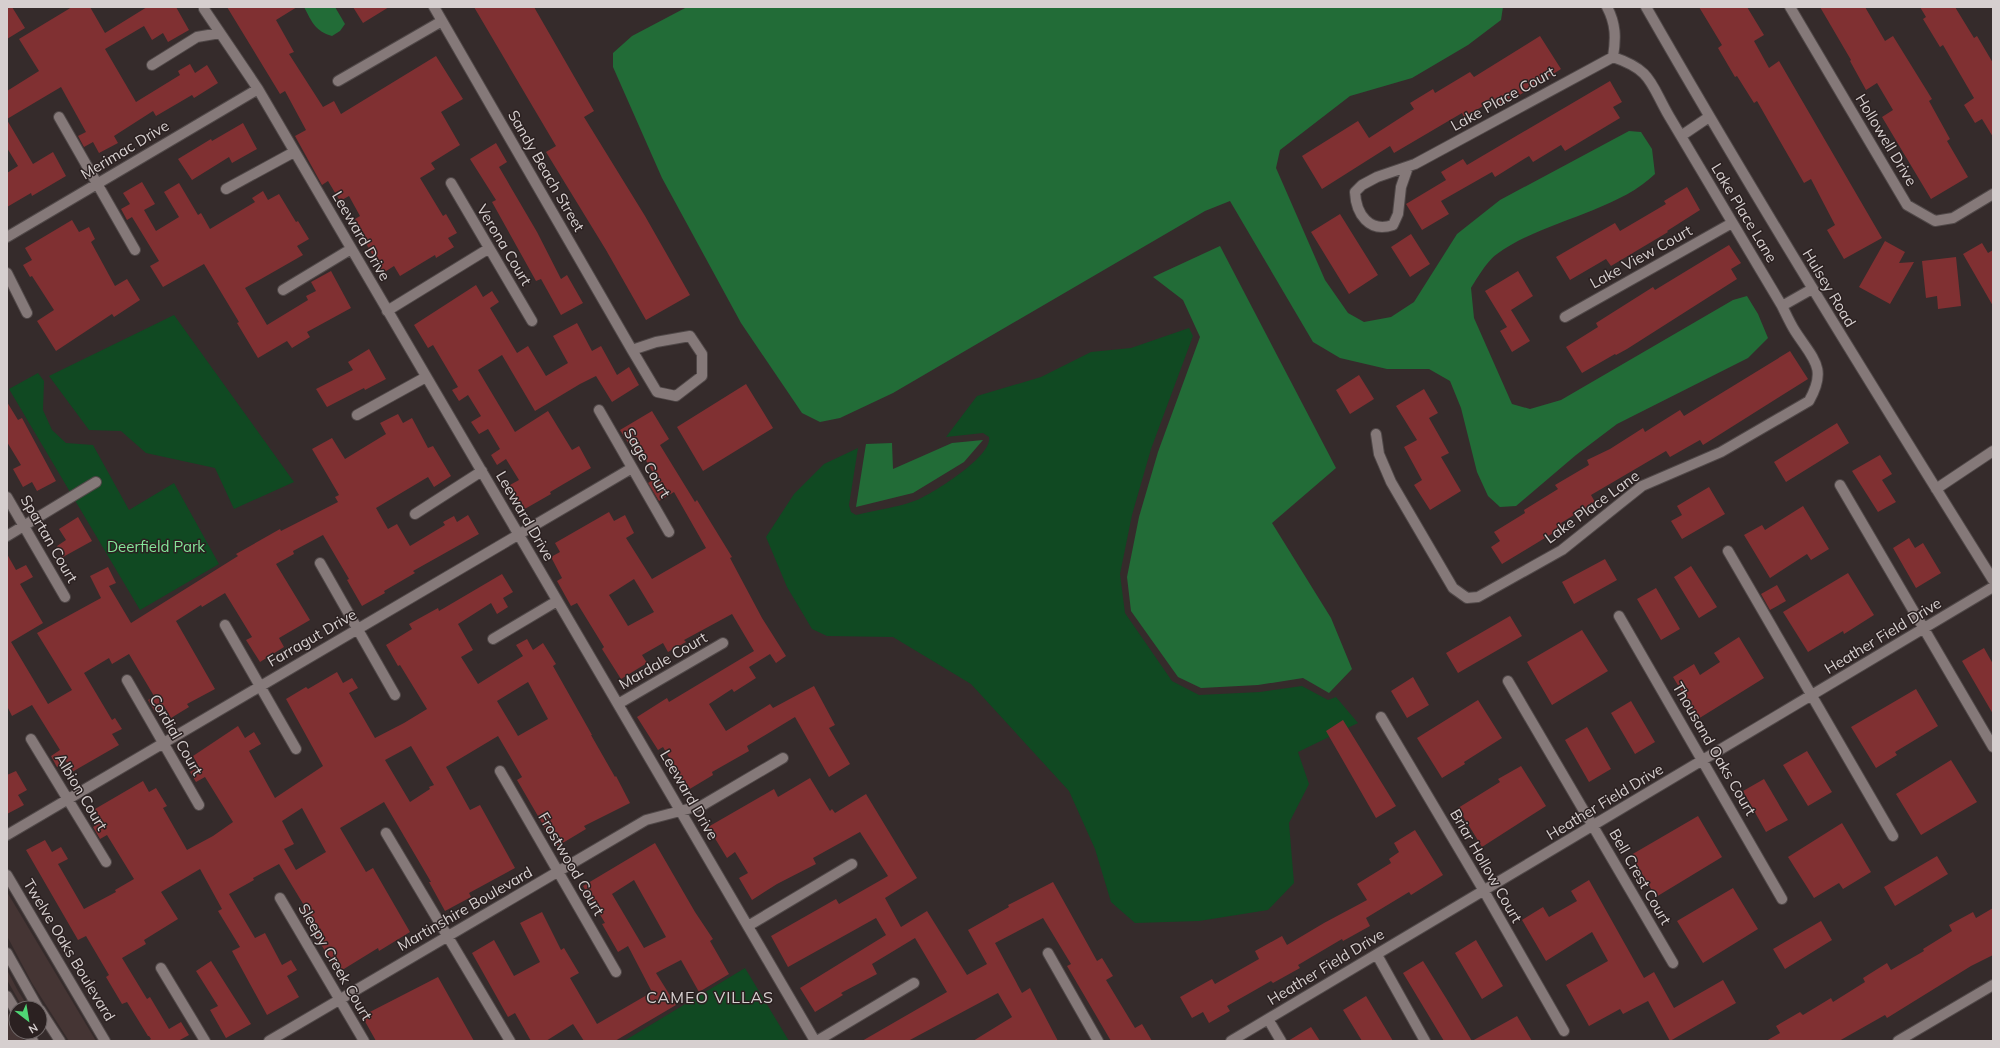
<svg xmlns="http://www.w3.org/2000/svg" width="2000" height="1048" font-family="Mulish,sans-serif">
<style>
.built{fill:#453534}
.green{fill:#104922}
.water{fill:#226c37}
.building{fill:#803032;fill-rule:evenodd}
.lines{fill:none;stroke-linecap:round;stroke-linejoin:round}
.minor-casing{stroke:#504848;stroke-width:12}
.minor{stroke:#857979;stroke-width:10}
.labels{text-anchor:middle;stroke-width:3;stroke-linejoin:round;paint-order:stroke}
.street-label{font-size:15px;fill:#d6cfcf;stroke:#2b2121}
.park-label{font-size:15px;fill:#84e599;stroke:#2b2121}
.neighbourhood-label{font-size:16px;letter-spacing:1px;fill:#d6cfcf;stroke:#2b2121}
</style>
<rect width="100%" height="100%" fill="#352b2b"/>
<path class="built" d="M7,892L96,1041H69L32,983L7,936Z
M7,970L18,991L29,1008H23L7,980Z
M7,1012L16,1027V1032H19L24,1041H7Z"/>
<path class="green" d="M174,315L294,482L234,509L215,468L146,453L121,431L89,430L49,376Z
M1189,328L1193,336L1151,449L1132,515L1120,574L1125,613L1172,681L1199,695L1260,692L1302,686L1328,700L1336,697L1358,723L1298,752L1309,784L1289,823L1294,883L1268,910L1199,921L1135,923L1111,902L1095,849L1069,791L971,684L893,637L827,636L812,629L787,587L766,537L794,494L824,464L858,448L849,505L851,512L856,515C875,510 900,507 917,500C933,493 993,456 989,437L983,433L946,437L977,396L1041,377L1091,352L1131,348Z
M38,373L44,381L43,410L52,430L66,443L93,445L129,510L174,483L219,564L140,610L9,389Z
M745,968L789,1041H624Z"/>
<path class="water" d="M304,7H335L345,24L340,31L332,36C315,31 312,22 304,7Z
M687,7H1503L1501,20L1468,45L1412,78L1350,96L1280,150L1276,168L1325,280L1348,313L1364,322L1391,317L1414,302L1457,234L1500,200L1629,131L1641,132L1652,149L1655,174C1616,212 1542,221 1497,254C1488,260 1477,278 1471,288L1474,318L1512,404L1530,409L1561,400L1733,300L1747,296L1758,314L1768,338L1748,358L1617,424L1576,455L1516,506L1500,507L1488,496L1477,472L1461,408L1450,381L1429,369H1387L1340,358L1313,342L1230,201L1205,211L893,393L840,418L820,422L802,413L741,323L662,178L613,67V53L632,36Z
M1220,246L1336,468L1272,523L1331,618L1352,669L1329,693L1303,678L1258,685L1201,688L1178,677L1131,611L1127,577L1139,517L1158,452L1200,337L1183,300L1153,277Z
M983,440L964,462L913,493L856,507L866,444L892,443L893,469L952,443Z"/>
<path class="building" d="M7,7H12L25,28L7,39Z
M72,7H90L105,33L147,7H176L189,30L168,42L163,33L152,40L144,26L105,49L136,102L180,75L178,71L190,64L195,73L207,65L218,83L194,98L192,95L156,116L153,111L114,136L118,143L99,153L93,142L84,147L78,136L86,132L61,87L7,119V91L39,71L19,39Z
M227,7H297L276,20L294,52L289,54L323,107L334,101L341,114L436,56L463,99L441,112L460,145L431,163L435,169L420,178L443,216L446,214L457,233L448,238L454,247L436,258L435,255L400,276L394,266L383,273L364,240L366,238L355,219L360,216L349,196L340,201L328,181L322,185L295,136L306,130L285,91L280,94Z
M353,7H389L363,23Z
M474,7H534L594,111L584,117L645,216L690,295L646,320L606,250L546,152L556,146Z
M1699,7H1747L1764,35L1754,41L1769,68L1779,61L1882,238L1844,259L1827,230L1835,225L1811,179L1804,183L1757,101L1754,103L1737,76L1735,77L1718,48L1722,45Z
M1820,7H1865L1885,41L1893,36L1932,99L1929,101L1950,139L1947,141L1968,177L1931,199L1882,117L1893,110L1877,83L1866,90L1850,61L1851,60Z
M1920,7H1955L1974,38L1977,36L1993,63V137L1982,119L1975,123L1964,105L1974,98L1943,45L1940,47L1923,19L1926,17Z
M1540,36L1561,69L1502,106L1497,98L1464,117L1462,113L1394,153L1390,146L1322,189L1302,156L1358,121L1369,138L1414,109L1410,103L1433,89L1435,93L1470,72L1474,77Z
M1610,81L1622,102L1613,107L1620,118L1565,151L1561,145L1533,162L1529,156L1495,177L1492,172L1441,201L1449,214L1422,230L1406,204L1446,180L1441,172L1463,159L1467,165Z
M7,120L33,164L53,152L66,176L32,196L31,193L7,207V173L18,166L7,148Z
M243,123L257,149L232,163L229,157L192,180L178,159L211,139L212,141Z
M496,143L507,162L499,167L537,232L561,279L567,275L583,303L561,315L541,279L536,281L492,202L496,200L470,159Z
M142,182L155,204L144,210L156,231L179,217L164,192L179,183L198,215L201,213L210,229L255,202L252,198L263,191L268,200L279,194L296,222L298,221L309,239L297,246L303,255L245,288L267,325L308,300L306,296L316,291L311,282L331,271L351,308L307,332L310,337L292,348L287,341L258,358L237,323L239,322L204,264L163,287L150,266L159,261L132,217L127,220L121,209L130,204L123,193Z
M1687,187L1700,210L1667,231L1668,232L1611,266L1606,259L1570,280L1556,257L1615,223L1620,231L1666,204L1664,201Z
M1340,214L1378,275L1349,294L1311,232Z
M72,220L79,232L89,227L95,239L91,242L115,286L127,279L140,300L114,317L112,314L56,351L37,321L54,310L32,276L30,277L23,265L32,260L25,248Z
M1411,234L1430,264L1410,277L1391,247Z
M1885,241L1905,252L1899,263L1914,262L1890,304L1859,287Z
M1982,243L1988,253L1993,250V306L1963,254Z
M1729,245L1741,263L1731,269L1737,279L1627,349L1616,355L1615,354L1582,373L1566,347L1598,327L1596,323L1653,287L1655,290Z
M1956,257L1961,306L1938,309L1937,296L1926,298L1922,261Z
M1518,271L1533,296L1511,310L1530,341L1512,352L1500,331L1507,327L1485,291Z
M476,285L483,297L492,291L499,302L490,308L517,353L528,346L546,376L568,363L553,336L577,323L592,351L601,346L617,375L629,367L639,385L612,402L596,376L580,384L535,411L502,355L478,370L515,432L548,411L572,450L579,446L591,468L550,492L551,494L523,510L510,485L519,480L506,459L497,465L491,455L500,449L488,429L479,434L471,422L481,416L468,395L459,401L452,390L458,387L433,345L428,348L414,325Z
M369,349L386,379L365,390L364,388L327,407L316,389L353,370L348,362Z
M1790,351L1808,379L1703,445L1700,440L1670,457L1666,451L1591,495L1595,502L1561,523L1563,527L1502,564L1491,547L1500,541L1494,532L1525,513L1524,510L1558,489L1555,485L1589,465L1587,460L1610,449L1643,428L1645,432L1680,410L1684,416Z
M1359,375L1374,399L1350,414L1336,390Z
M746,384L773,428L703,471L677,427Z
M1424,389L1438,413L1429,418L1449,453L1441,457L1461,491L1430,510L1414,485L1422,480L1404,447L1417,440L1396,406Z
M7,402L18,420L22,418L56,481L37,491L32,482L23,487L13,469L21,465L7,442Z
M652,411L669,439L660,445L695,502L697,500L732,557L730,558L762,618L786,656L776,663L770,654L749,667L756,678L734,692L732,689L709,704L726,731L770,704L773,708L814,686L835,725L829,728L850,764L829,777L795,717L747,746L749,751L712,772L713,775L688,790L663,747L658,750L637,717L667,698L669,702L754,651L732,614L684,640L686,642L668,652L663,643L642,655L647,663L621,679L602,649L604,647L577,603L571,606L557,581L562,578L551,557L560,552L555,543L609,512L614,521L625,515L634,533L626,538L652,579L706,548L674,492L659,501L648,483L656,478L643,455L638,458L620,430ZM634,579L654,612L628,626L609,595Z
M398,414L403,423L412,418L428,448L433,446L451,476L434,487L428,477L376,508L388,529L397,524L410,546L445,525L443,522L454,516L457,522L468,515L479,534L413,571L415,573L384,591L385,593L362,606L347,580L349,579L323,535L293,551L294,554L276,564L310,620L279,638L284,647L260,662L246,640L252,637L225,593L202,607L201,605L176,621L215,689L187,704L189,707L171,718L164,706L155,712L148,700L154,696L129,654L112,664L109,658L84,673L112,720L115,718L122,729L112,734L119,745L72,772L66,761L57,767L51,756L60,750L32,705L12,716L7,706V554L16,570L26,565L33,577L20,584L43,623L11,642L48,704L72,690L37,633L101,598L90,576L108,567L116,583L109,586L131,623L238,556L236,554L280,529L281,531L338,502L335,497L339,495L312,449L332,438L345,459L386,434L380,423Z
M1837,423L1849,443L1786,482L1774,462Z
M1880,455L1892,474L1882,480L1896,502L1878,512L1852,471Z
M1709,487L1725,514L1682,539L1671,521L1682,515L1677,506Z
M1803,506L1829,549L1811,560L1807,554L1770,578L1744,535L1762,525L1765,530Z
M78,517L92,541L63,557L57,546L66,540L59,529Z
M1909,538L1915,548L1923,543L1941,573L1916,588L1893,548Z
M1605,559L1617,580L1574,604L1562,582Z
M1691,566L1717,607L1699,618L1674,577Z
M1848,573L1874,615L1844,634L1843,631L1808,652L1783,612Z
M502,574L513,592L503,598L508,607L497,614L491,603L458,624L473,650L461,657L478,684L523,656L516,645L527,639L533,650L543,643L556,664L553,666L592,735H591L615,777L616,776L630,803L584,826L586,829L556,847L517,780L522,777L498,736L446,767L470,810L480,805L515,868L469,893L471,897L445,911L429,882H431L384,802L340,828L366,872L373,868L410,932L379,951L378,948L339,972L299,911L305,907L279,864L253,878L254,880L229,894L255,938L265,933L282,965L291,960L297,970L287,976L299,997L267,1015L232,951L240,947L218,911L222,909L200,869L161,892L178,919L144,940L146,944L122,958L147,999L150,997L169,1029L181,1022L189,1035L178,1041H148L151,1039L149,1036H148L127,1002L122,1004L106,977L109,975L86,936L78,940L26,850L45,840L52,852L61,847L68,859L58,864L84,909L116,892L115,890L134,879L107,835L100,839L93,827L102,822L95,809L143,781L149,792L156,788L167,806L163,808L187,850L213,836L233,822L205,777L196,782L190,772L199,767L193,756L238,726L245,738L254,732L261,744L249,751L275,798L323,766L286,699L306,687L308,689L337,672L343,683L352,678L358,688L349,693L375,738L404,723L427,709L400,665L398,666L386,645L412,629L409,624L438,608L439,611ZM528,682L548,719L518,736L497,701ZM411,746L434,785L429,787L430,789L410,802L385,760ZM302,808L326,852L296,870L284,849L294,844L282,821Z
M1777,585L1786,601L1770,610L1761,594Z
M1656,588L1680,629L1661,640L1637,599Z
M1510,616L1522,636L1458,673L1446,653Z
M1582,630L1608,671L1552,705L1527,662Z
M1739,637L1764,678L1698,719L1673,677L1694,664L1700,675L1720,662L1714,653Z
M1984,648L1993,664V714L1962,661Z
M1413,677L1429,705L1407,718L1391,691Z
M1916,689L1938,726L1895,752L1897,755L1876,768L1851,727Z
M1478,700L1502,738L1464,762L1465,764L1442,778L1417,738Z
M1631,701L1655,742L1635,754L1611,713Z
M1343,720L1396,806L1376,818L1326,731Z
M1587,727L1611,769L1589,782L1565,740Z
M1807,751L1832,792L1808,806L1783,765Z
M1951,760L1977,802L1921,835L1896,794Z
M1521,766L1546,806L1482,847L1458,808L1500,782L1498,779Z
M16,771L27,790L18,795L24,805L7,814V775Z
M810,778L830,811L832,809L835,813L866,794L917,878L885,898L901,927L927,911L967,975L987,964L968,930L1009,907L1008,905L1053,882L1097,961L1102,958L1113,976L1106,980L1135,1028L1142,1024L1152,1041H1111L1067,966L1071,964L1043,918L995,943L1022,993L1030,988L1058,1041H973L1012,1017L998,993L908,1041H862L947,992L915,938L872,964L877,974L841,993L843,995L815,1012L800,988L886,935L876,918L788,967L771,936L836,899L839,904L888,876L860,832L813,858L816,864L777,884L752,900L739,878L748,873L735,852L727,858L708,827L774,789L778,797Z
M1764,779L1788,820L1766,832L1743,791Z
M1698,816L1722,857L1656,897L1631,855Z
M1842,823L1871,872L1843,889L1839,883L1814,898L1788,857Z
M1415,830L1443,875L1411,895L1409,892L1366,918L1370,926L1343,941L1342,939L1298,965L1300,968L1273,983L1271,981L1227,1006L1230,1011L1209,1023L1203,1012L1192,1018L1180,997L1212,979L1215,984L1259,959L1255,951L1282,936L1287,945L1324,923L1367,900L1357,884L1391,863L1389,859L1399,852L1394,843Z
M655,843L695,912L713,939L710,941L729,974L699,992L681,960L656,973L676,1005L615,1041H584L573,1024L546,1041H531L515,1013L508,1017L472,953L494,940L514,976L540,962L520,923L542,912L561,950L564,948L579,973L570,978L597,1024L652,992L628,946L618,952L602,924L605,923L583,886ZM634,880L666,937L644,948L612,894Z
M1937,856L1948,874L1895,906L1884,887Z
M1589,880L1644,978L1654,972L1674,1008L1723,980L1736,1003L1670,1041L1648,1001L1623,1014L1620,1009L1589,1026L1566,985L1608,961L1592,932L1546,961L1522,920L1543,907L1549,917L1577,901L1571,891Z
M1733,888L1758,929L1703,963L1677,921Z
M1993,908V955L1971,966L1887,1018L1885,1015L1839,1041H1766L1780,1033L1776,1026L1800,1012L1803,1015L1831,998L1833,1002L1865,982L1863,978L1887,963L1891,970L1924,951L1923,949L1952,931L1949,925L1973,912L1976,918Z
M1821,921L1832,940L1785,969L1773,949Z
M1476,940L1503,986L1482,999L1455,953Z
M211,961L251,1024L226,1038L210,1010L218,1006L196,971Z
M1423,961L1446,998L1472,1041H1444L1403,973Z
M438,977L474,1041H376L362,1016Z
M1366,996L1393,1041H1362L1343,1010Z
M1517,1016L1532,1041H1472Z
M1311,1027L1320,1041H1288Z"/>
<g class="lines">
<defs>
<path id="minor" d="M434,7L632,350L657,392L676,396L702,376V354L690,336L656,342L632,350
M1646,7C1757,201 1875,391 1993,580
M1790,7L1907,205L1935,221L1953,218L1993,194
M204,9L258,89L815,1041
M152,65L197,37L220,33
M338,81L442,21
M59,117L135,250
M1681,136L1709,117
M1408,167L1401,187L1398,214L1393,225C1369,233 1356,214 1355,192L1362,185L1377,177L1415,164L1613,57
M451,183L532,321
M226,189L294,152
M7,237L258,89
M7,273L27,313
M283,290L351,249
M1782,306L1812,289
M387,311L488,249
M1565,317L1732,223
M599,410L669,532
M357,415L426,377
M1376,434L1379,454L1391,482L1453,588L1467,598L1478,597L1562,550L1642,486L1721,452L1809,401C1828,368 1813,359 1795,331C1790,323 1786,314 1782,306L1669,116C1650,83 1652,70 1613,57C1616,38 1616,24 1607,7
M1840,485L1993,747
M1936,489L1993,451
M7,497L65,597
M415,514L482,471
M7,536L96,482
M1728,551L1893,836
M320,563L395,695
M1619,616L1782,899
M225,625L296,749
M493,639L557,601
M127,680L199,805
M1508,681L1673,963
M618,704L723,643
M1381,717L1484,891L1564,1031
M31,739L106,862
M500,771L616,972
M386,833L510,1041
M7,835L632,468
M7,875L105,1041
M280,898L364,1041
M748,926L852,864
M7,953L38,1008
M1048,953L1098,1041
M1377,955L1425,1041
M161,968L205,1041
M7,996L16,1011
M40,1010L60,1041
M1268,1019L1281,1041
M28,1032L33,1041
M269,1041L646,820L703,805L783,758
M817,1041L914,983
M1231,1041L1993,587
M1898,1041L1993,985"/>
</defs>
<use href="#minor" class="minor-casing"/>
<use href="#minor" class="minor"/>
</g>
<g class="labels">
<g class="street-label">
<text transform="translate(1503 99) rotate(-29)" y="5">Lake Place Court</text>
<text transform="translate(1886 140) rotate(59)" y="5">Hollowell Drive</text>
<text transform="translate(125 150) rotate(-31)" y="5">Merimac Drive</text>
<text transform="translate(546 171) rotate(60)" y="5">Sandy Beach Street</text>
<text transform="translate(1744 213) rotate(59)" y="5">Lake Place Lane</text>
<text transform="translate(361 236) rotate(60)" y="5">Leeward Drive</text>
<text transform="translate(504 245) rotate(59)" y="5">Verona Court</text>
<text transform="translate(1641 257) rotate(-29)" y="5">Lake View Court</text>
<text transform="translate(1829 288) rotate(59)" y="5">Hulsey Road</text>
<text transform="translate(647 463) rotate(60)" y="5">Sage Court</text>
<text transform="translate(1592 507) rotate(-36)" y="5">Lake Place Lane</text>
<text transform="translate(525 516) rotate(60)" y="5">Leeward Drive</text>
<text transform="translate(49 539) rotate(60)" y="5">Spartan Court</text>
<text transform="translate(1883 636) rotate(-31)" y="5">Heather Field Drive</text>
<text transform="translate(312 638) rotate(-30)" y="5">Farragut Drive</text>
<text transform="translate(663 661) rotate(-30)" y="5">Mardale Court</text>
<text transform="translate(176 735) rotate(60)" y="5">Cordial Court</text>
<text transform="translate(1714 749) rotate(60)" y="5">Thousand Oaks Court</text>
<text transform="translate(81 792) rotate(59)" y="5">Albion Court</text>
<text transform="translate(689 795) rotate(60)" y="5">Leeward Drive</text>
<text transform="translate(1605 802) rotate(-31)" y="5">Heather Field Drive</text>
<text transform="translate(571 864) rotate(60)" y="5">Frostwood Court</text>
<text transform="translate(1486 866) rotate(60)" y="5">Briar Hollow Court</text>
<text transform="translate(1640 877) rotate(60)" y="5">Bell Crest Court</text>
<text transform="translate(465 909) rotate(-30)" y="5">Martinshire Boulevard</text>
<text transform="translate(69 950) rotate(59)" y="5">Twelve Oaks Boulevard</text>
<text transform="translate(335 962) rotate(60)" y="5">Sleepy Creek Court</text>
<text transform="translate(1326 967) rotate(-31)" y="5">Heather Field Drive</text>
</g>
<g class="park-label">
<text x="156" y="552">Deerfield Park</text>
</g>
<g class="neighbourhood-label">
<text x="710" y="1003">CAMEO VILLAS</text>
</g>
</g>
<rect width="2000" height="1048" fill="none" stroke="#d6cfcf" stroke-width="16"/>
<g transform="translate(28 1020) rotate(149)"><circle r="19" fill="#2b2121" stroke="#6f6767"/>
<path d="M0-3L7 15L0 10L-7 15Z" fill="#4fd675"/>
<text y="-6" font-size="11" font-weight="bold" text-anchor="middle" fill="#d6cfcf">N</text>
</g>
</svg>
